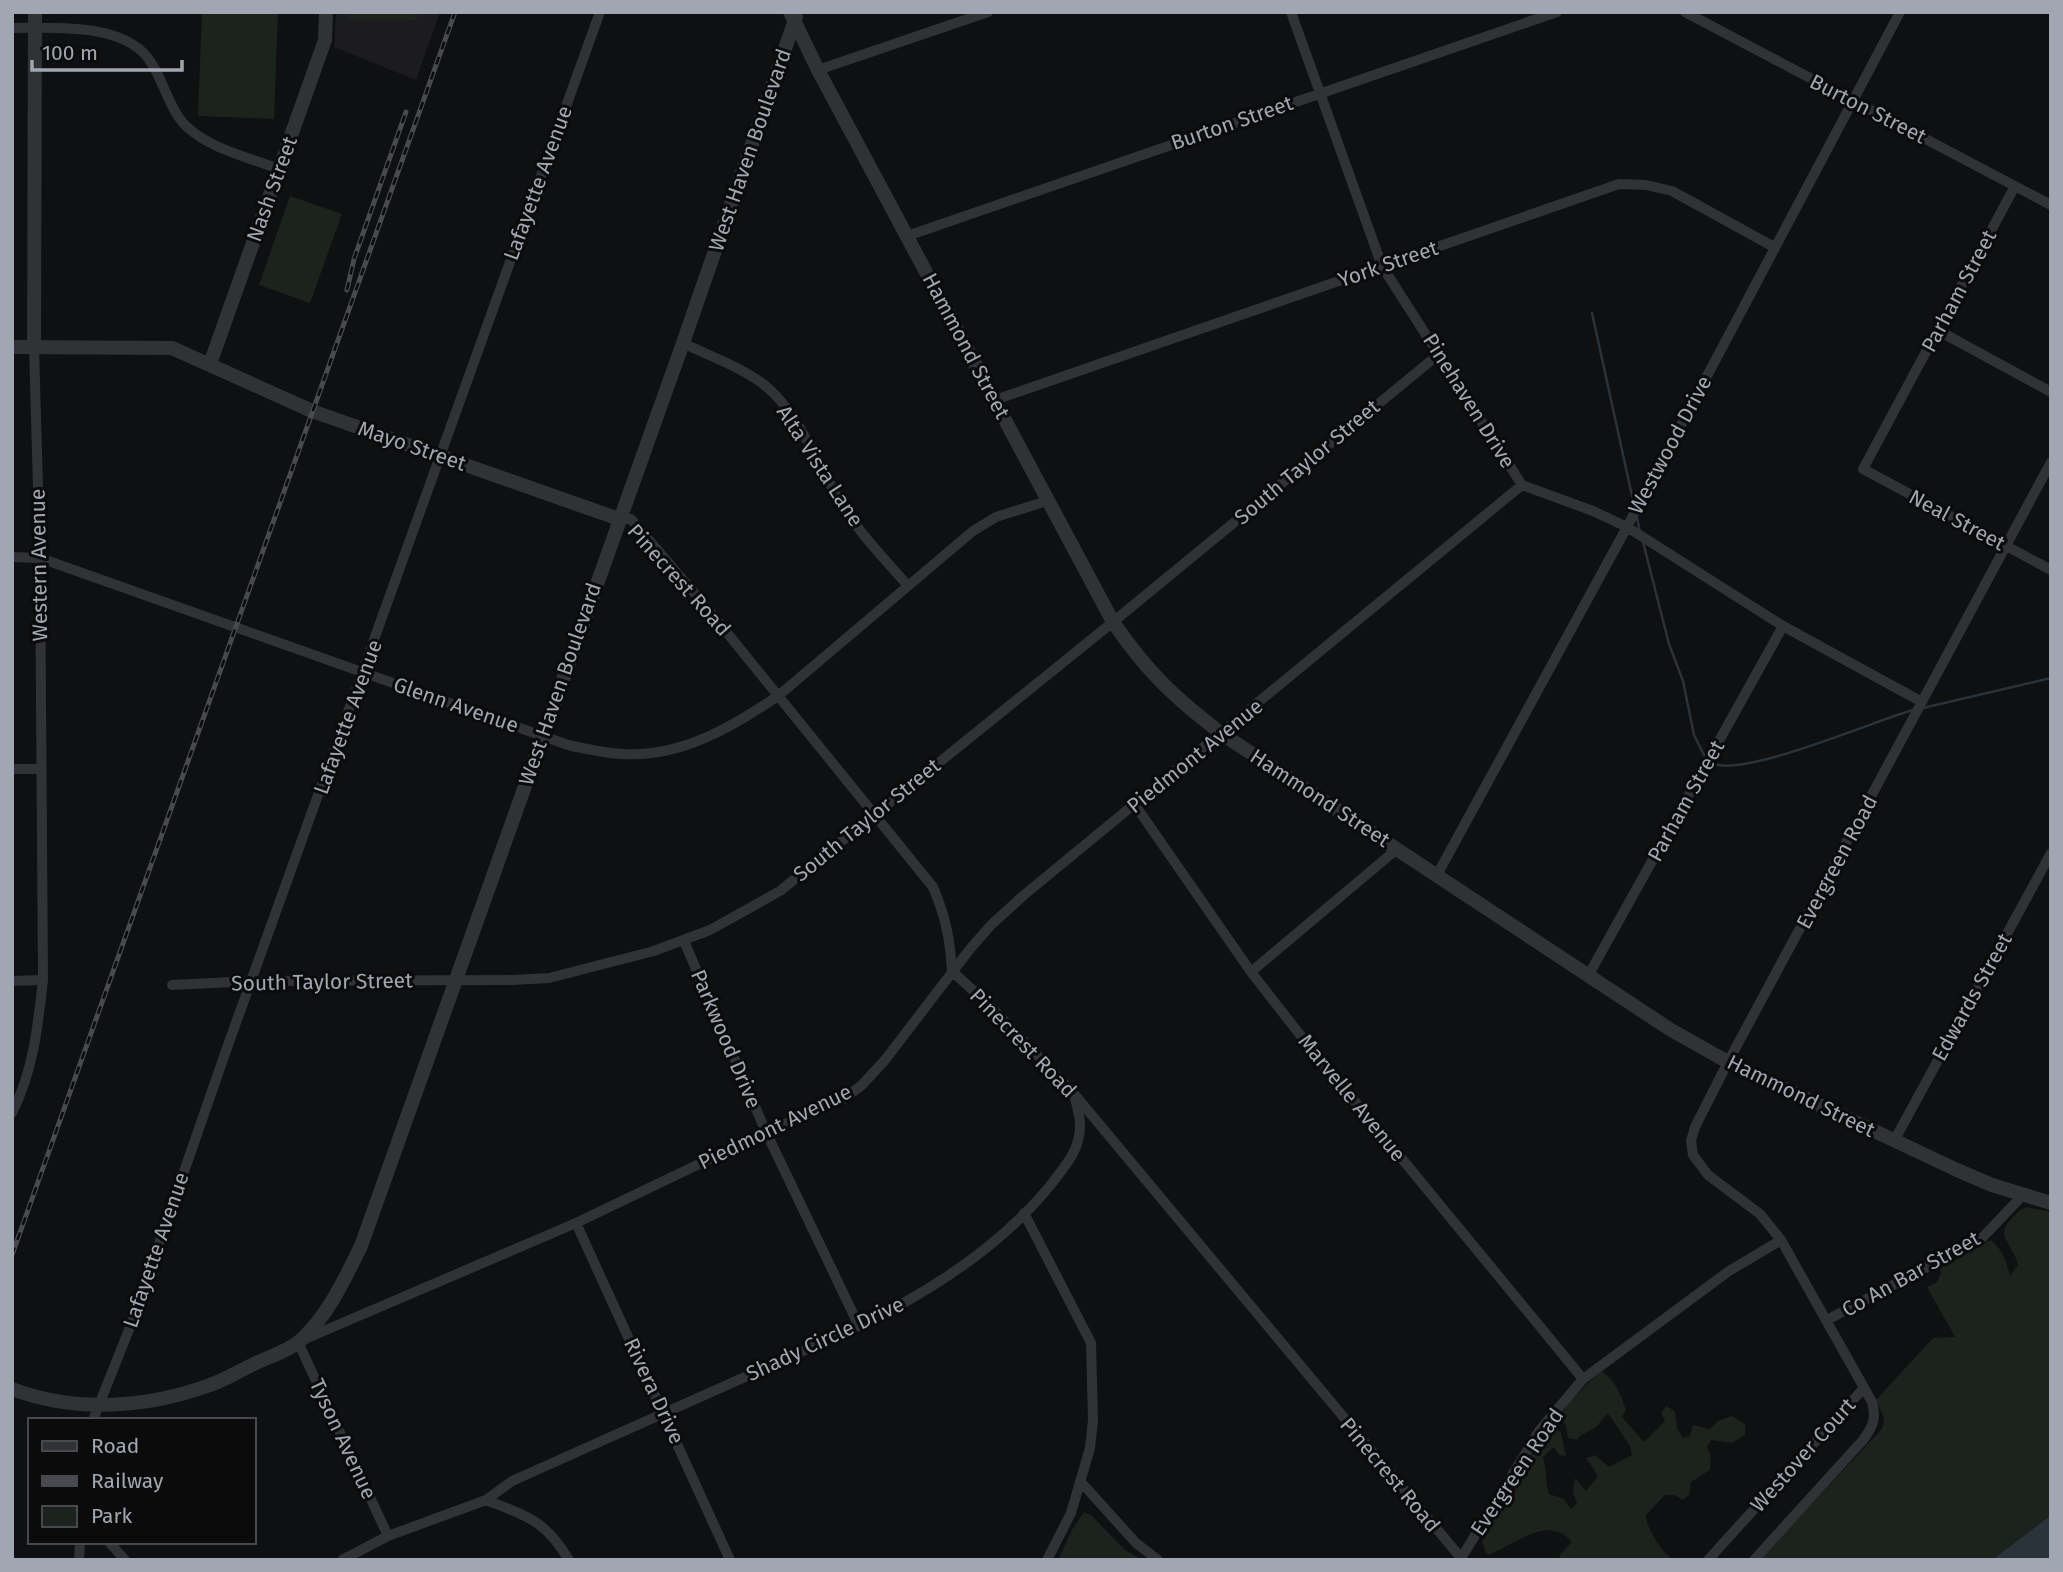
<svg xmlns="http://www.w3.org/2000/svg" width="2063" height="1572" font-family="'Fira Sans',sans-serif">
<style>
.built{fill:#1c1c1e}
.green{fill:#1c231d}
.water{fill:#293339}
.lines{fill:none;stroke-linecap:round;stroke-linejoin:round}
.stream{stroke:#293339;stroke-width:2.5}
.minor{stroke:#313236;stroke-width:10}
.tertiary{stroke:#313236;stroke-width:14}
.rail-casing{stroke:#484a4f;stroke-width:5}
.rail{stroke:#0b0b0c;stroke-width:2.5;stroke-dasharray:8;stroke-linecap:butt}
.labels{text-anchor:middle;stroke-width:6;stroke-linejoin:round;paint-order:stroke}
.street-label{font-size:21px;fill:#a1a7b2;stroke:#0b0b0c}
</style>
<rect width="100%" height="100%" fill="#0f1011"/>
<path class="built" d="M336,12H440L416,80L334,47Z"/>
<path class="green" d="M202,12H278L274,119L198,116Z
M346,12H419L417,20L349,21Z
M290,196L342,214L310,303L259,285Z
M2026,1207L2051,1212V1515L1992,1560H1759L1882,1429L1884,1418L1876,1400L1933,1338L1955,1337L1927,1287L1937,1282L1941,1273L1940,1268L1991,1240C2003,1250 2006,1261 2010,1276L2018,1265C2012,1242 1994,1237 2012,1218C2017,1213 2019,1210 2026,1207Z
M1601,1371C1615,1379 1620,1394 1626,1409L1622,1417L1644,1442L1665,1421L1661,1413L1666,1406L1675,1411L1677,1428L1683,1438L1690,1436L1693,1425L1710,1429L1718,1421L1732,1416L1745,1424V1435L1732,1443L1711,1440L1707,1447L1711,1457L1710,1470L1691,1482L1689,1495L1683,1500L1674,1495H1665L1646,1515C1646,1528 1664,1556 1675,1560H1559L1560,1554L1572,1542C1547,1513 1515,1546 1487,1555L1482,1542L1495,1514L1541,1434L1554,1425L1561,1433L1566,1456L1559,1455L1554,1447L1543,1457C1547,1471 1545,1482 1549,1494L1564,1499L1571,1509L1577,1503L1573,1493L1575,1478L1586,1491L1598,1476L1586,1458L1595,1455L1609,1467L1632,1455L1630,1446L1608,1413L1596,1427L1580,1436L1577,1440L1568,1438L1566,1426L1560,1416L1570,1401Z
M1084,1512L1092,1516L1125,1550L1143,1560H1058L1072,1530Z"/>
<path class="water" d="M2051,1515V1560H1992Z"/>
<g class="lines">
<path class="stream" d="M1592,313L1634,505
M1637,518L1640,532
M1643,542L1669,644L1683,681L1694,735L1705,757
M1923,708L2051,678
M1712,763C1741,779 1876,720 1913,710"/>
<path class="minor" d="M1291,12L1382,266L1522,485L1593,511L1627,527L1783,626L1922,702
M1685,12L2051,205
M12,28C55,28 128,22 152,64C164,83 170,110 186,126C210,149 248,157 279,169
M818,70L988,12
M2015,186L1863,469L2051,570
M907,236L1557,12
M1939,331L2051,392
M683,343C711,357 745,368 768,388C801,417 817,465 840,501C858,532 884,558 907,585
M995,400L1619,184L1646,185L1672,191L1774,247
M619,519H631L707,608L933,887C946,918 950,939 952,971L994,1010L1075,1095L1461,1558
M12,557L40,558L568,745C586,749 604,753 622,754C680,758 732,727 778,696L973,531L996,517L1047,501
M12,769H41
M1135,805L1251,972L1301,1036L1583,1379
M1437,875L1627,527L1900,12
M684,941L766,1132L859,1326
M1251,972L1397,849
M1588,976L1783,626
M12,981L43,980
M172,985L253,981L512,980L549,978L654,951L710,930L780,891L1113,622L1439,354
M12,1113C33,1072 38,1026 43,980L40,558L34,347
M1894,1141L2051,853
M1024,1213L1091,1343L1093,1420L1090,1448L1071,1513L1047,1560
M576,1223L730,1560
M1827,1320L1982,1238L2023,1195
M93,1420L130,1327L228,1045L600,12
M1080,1481L1136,1543L1158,1560
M486,1500C527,1516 545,1520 569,1560
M388,1536L298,1342L576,1223L766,1132L845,1098L862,1085L885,1060L970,949L991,925L1024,895L1522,485
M109,1542L125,1560
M79,1560L80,1542
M342,1560L388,1536L486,1500L512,1481L859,1326C932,1291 1002,1246 1053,1182C1064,1167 1076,1154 1079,1136C1082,1123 1078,1111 1075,1098
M1460,1560L1539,1431L1583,1379L1729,1271L1781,1240
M1708,1560L1863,1389
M1754,1560L1863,1440C1872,1428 1877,1418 1872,1402L1781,1240L1760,1214L1708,1175L1693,1155L1691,1141L1695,1127L1728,1062L2051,462"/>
<path class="tertiary" d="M790,12L818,70L1113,622C1147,672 1174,697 1222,734L1671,1030L1728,1062L1957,1170L1992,1185L2051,1203
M12,347L172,348L312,411L619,519
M34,347L35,12
M210,364L325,40L326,12
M12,1389C76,1413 147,1408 210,1385C225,1380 239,1371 254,1364C268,1357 289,1351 301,1340C329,1314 344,1280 361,1246L683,343L796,17"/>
<defs>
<path id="rail" d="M347,290L354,259L406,112
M12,1255L455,12"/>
</defs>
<use href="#rail" class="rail-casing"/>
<use href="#rail" class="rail"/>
</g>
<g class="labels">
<g class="street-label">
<text transform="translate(1868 109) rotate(27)" y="7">Burton Street</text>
<text transform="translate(1232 123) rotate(-19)" y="7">Burton Street</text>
<text transform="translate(750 150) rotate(-71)" y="7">West Haven Boulevard</text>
<text transform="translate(538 183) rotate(-70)" y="7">Lafayette Avenue</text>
<text transform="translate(272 189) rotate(-70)" y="7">Nash Street</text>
<text transform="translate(1388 264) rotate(-19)" y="7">York Street</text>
<text transform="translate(1959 291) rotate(-62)" y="7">Parham Street</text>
<text transform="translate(966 346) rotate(62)" y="7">Hammond Street</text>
<text transform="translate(1469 401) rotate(58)" y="7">Pinehaven Drive</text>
<text transform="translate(1670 445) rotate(-62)" y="7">Westwood Drive</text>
<text transform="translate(412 446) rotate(19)" y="7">Mayo Street</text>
<text transform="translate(1307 462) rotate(-40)" y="7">South Taylor Street</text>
<text transform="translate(820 466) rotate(57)" y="7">Alta Vista Lane</text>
<text transform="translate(1957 520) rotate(28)" y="7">Neal Street</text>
<text transform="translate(39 565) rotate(-91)" y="7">Western Avenue</text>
<text transform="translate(679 580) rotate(48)" y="7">Pinecrest Road</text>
<text transform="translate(560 684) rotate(-71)" y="7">West Haven Boulevard</text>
<text transform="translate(456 705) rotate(19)" y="7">Glenn Avenue</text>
<text transform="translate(348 717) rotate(-70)" y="7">Lafayette Avenue</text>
<text transform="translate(1195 756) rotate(-39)" y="7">Piedmont Avenue</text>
<text transform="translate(1320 798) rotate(33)" y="7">Hammond Street</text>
<text transform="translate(1686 801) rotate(-61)" y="7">Parham Street</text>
<text transform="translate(867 820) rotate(-39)" y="7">South Taylor Street</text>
<text transform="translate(1837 862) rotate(-62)" y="7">Evergreen Road</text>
<text transform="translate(322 982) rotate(-1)" y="7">South Taylor Street</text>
<text transform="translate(1972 997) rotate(-61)" y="7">Edwards Street</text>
<text transform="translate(726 1039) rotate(67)" y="7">Parkwood Drive</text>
<text transform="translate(1023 1043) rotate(46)" y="7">Pinecrest Road</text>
<text transform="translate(1801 1096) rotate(26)" y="7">Hammond Street</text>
<text transform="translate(1352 1098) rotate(51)" y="7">Marvelle Avenue</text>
<text transform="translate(775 1127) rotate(-26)" y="7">Piedmont Avenue</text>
<text transform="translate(156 1250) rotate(-71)" y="7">Lafayette Avenue</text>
<text transform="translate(1911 1274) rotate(-29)" y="7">Co An Bar Street</text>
<text transform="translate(825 1339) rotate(-25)" y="7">Shady Circle Drive</text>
<text transform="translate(654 1391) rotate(65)" y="7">Rivera Drive</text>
<text transform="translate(343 1439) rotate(65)" y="7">Tyson Avenue</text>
<text transform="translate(1803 1455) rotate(-48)" y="7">Westover Court</text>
<text transform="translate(1517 1472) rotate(-56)" y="7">Evergreen Road</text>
<text transform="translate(1390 1475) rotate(50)" y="7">Pinecrest Road</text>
</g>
</g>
<rect width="2063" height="1572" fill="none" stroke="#a1a7b2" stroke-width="28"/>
<rect x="28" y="1418" width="228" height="126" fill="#0b0b0c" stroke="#47494e" stroke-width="2"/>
<rect x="42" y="1441" width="35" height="10" fill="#313236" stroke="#47494e" stroke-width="2"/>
<text x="91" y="1453" font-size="21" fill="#a1a7b2">Road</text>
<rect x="42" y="1476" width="35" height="10" fill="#484a4f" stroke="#47494e" stroke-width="2"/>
<text x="91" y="1488" font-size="21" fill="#a1a7b2">Railway</text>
<rect x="42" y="1506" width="35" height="21" fill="#1c231d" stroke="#47494e" stroke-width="2"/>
<text x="91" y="1523" font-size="21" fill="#a1a7b2">Park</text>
<path d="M32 60v10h150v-10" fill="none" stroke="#a1a7b2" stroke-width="3.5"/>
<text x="42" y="60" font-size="21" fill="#a1a7b2" stroke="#0b0b0c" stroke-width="5" paint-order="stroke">100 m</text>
</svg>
